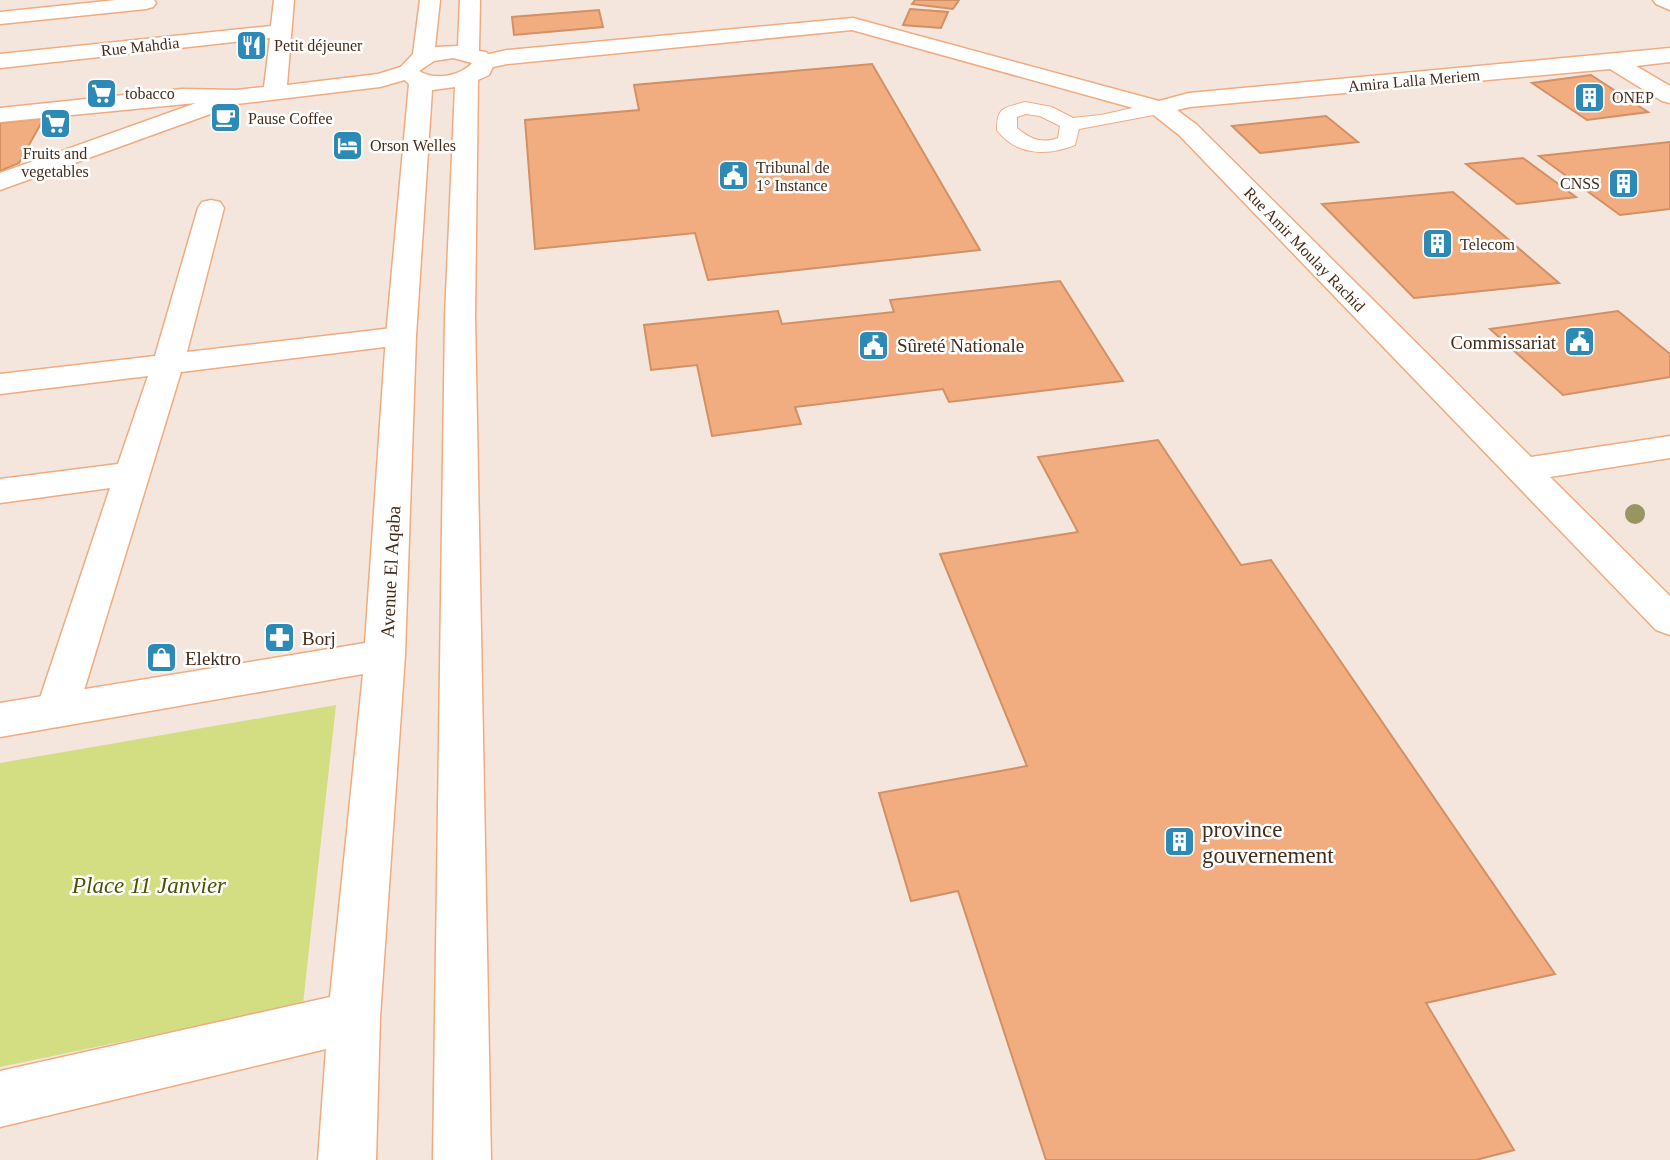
<svg xmlns="http://www.w3.org/2000/svg" width="1670" height="1160" font-family="'Times New Roman',serif">
<style>
.green{fill:#d3dd81}
.building{fill:#f1ac80;stroke:#d39064;stroke-width:2}
.lines{fill:none;stroke-linecap:round;stroke-linejoin:round}
.lane-casing{stroke:#f0ab7e;stroke-width:2}
.street-casing{stroke:#f0ab7e;stroke-width:3}
.secondary-casing{stroke:#f0ab7e;stroke-width:3}
.lane{fill:#fff;fill-rule:evenodd}
.street{fill:#fff;fill-rule:evenodd}
.secondary{fill:#fff;fill-rule:evenodd}
.tree{fill:#999563}
.labels{text-anchor:middle;stroke-width:5;stroke-linejoin:round;paint-order:stroke}
.far-poi-label{font-size:16px;fill:#472b19;stroke:#fff;text-anchor:start}
.far-street-label{font-size:16px;fill:#472b19;stroke:#fff}
.poi-label{font-size:19px;fill:#472b19;stroke:#fff;text-anchor:start}
.street-label{font-size:19px;fill:#472b19;stroke:#fff}
.near-poi-label{font-size:23px;fill:#472b19;stroke:#fff;text-anchor:start}
.near-park-label{font-size:23px;font-style:italic;fill:#4d5200;stroke:#fff}
</style>
<rect width="100%" height="100%" fill="#f5e6dd"/>
<path class="green" d="M336,705L303,1004L0,1067V763Z"/>
<path class="building" d="M915,0H959L953,9L912,4Z
M910,9L948,12L941,28L903,25Z
M599,10L603,27L514,35L512,17Z
M872,64L980,250L708,280L695,233L535,249L525,120L639,110L634,85Z
M1591,75L1648,112L1587,120L1532,83Z
M1326,116L1358,142L1260,153L1232,126Z
M44,118L19,163L0,171V123Z
M1670,142V209L1620,215L1539,156Z
M1523,158L1576,197L1517,204L1466,164Z
M1453,192L1559,283L1414,298L1322,204Z
M1060,281L1123,381L949,402L943,389L795,407L801,424L712,436L697,365L651,370L644,325L778,311L782,324L894,312L890,300Z
M1618,311L1670,354V377L1563,395L1490,329Z
M1158,440L1241,565L1271,560L1555,974L1426,1003L1514,1150L1476,1160H1046L958,891L911,901L879,793L1027,766L940,554L1078,532L1038,457Z"/>
<g class="lines">
<defs>
<path id="lane" d="M1025,102L1052,107L1073,118L1101,115L1159,102L1169,108L1159,114L1079,129L1075,145C1048,156 1016,156 997,130C997,106 1004,108 1025,102ZM1026,114L1040,116L1060,126L1058,138C1042,144 1030,139 1017,128V117Z"/>
<path id="street" d="M116,0H154L156,3L153,7L146,9L0,24V12Z
M274,0H294L287,85L378,74L407,65L415,67L418,72L415,77L380,87L236,104L214,103L217,108L213,113L0,190V173L196,103L0,122V108L182,89L236,90L264,87L270,38L0,68V54L271,26Z
M1653,0H1670V10L1656,4Z
M853,18L1159,101L1189,93L1670,48V62L1636,66L1670,86V103L1662,101L1610,69L1190,107L1177,110L1197,125L1531,457L1670,436V458L1550,477L1670,596V635L1656,630L1179,135L1151,113L852,30L507,64L484,69L476,67L473,62L476,57L507,50Z
M211,200L220,202L224,208L187,352L401,327L412,329L416,336L412,343L401,345L181,372L78,710L72,722L57,727L42,722L36,710L110,488L0,503V479L118,464L148,376L0,394V374L155,356L198,208L202,202Z"/>
<path id="secondary" d="M420,0H440L435,47L458,46L460,0H480L479,51L486,52L495,62L489,75L478,80L475,316L491,1160H433L445,316L455,87L432,90L416,336L405,655L380,1017L376,1160H318L326,1049L0,1127V1071L330,997L363,674L0,737V703L365,643L386,336L409,84L396,72L413,54ZM453,58L472,63C461,76 434,81 419,71L434,61Z"/>
</defs>
<use href="#lane" class="lane-casing"/>
<use href="#street" class="street-casing"/>
<use href="#secondary" class="secondary-casing"/>
<use href="#lane" class="lane"/>
<use href="#street" class="street"/>
<use href="#secondary" class="secondary"/>
</g>
<circle class="tree" cx="1635" cy="514" r="10"/>
<defs>
<symbol id="restaurant-square" viewBox="-11 -11 22 22"><rect x="-9" y="-9" width="18" height="18" rx="4" fill="#2d8ab6" stroke="#fff"/><path d="M-5-6h1v4h1v-4h1v4h1v-4h1v5L-1.5 .5V6h-2V.5L-5-1ZM5-6V6H3V1.5H1.5Q1.5-4 5-6Z" fill="#fff"/></symbol>
<symbol id="supermarket-square" viewBox="-11 -11 22 22"><rect x="-9" y="-9" width="18" height="18" rx="4" fill="#2d8ab6" stroke="#fff"/><path d="M-6-5.5h2.5l.6 2H6L4.5 2H-2.5L-4.4-4H-6ZM-1.5 3.2a1.3 1.3 0 1 0 .1 0ZM3 3.2a1.3 1.3 0 1 0 .1 0Z" fill="#fff"/></symbol>
<symbol id="building-square" viewBox="-11 -11 22 22"><rect x="-9" y="-9" width="18" height="18" rx="4" fill="#2d8ab6" stroke="#fff"/><path d="M-4-6H4V6H1V3H-1V6H-4ZM-2.5-4.3h1.7v1.8h-1.7ZM.8-4.3h1.7v1.8H.8ZM-2.5-1h1.7V.8h-1.7ZM.8-1h1.7V.8H.8Z" fill="#fff"/></symbol>
<symbol id="cafe-square" viewBox="-11 -11 22 22"><rect x="-9" y="-9" width="18" height="18" rx="4" fill="#2d8ab6" stroke="#fff"/><path d="M-5.5-4.5H6V0H3Q3 3.5 0 3.5H-2.5Q-5.5 3.5-5.5 0ZM3-3.2v2h1.7v-2ZM-6 4.5H4V6H-6Z" fill="#fff"/></symbol>
<symbol id="hotel-square" viewBox="-11 -11 22 22"><rect x="-9" y="-9" width="18" height="18" rx="4" fill="#2d8ab6" stroke="#fff"/><path d="M-6-4.5h1.5V1H6V5H4.5V3h-9V5H-6ZM-4 0a1.8 1.8 0 1 1 3.6 0ZM.5 0V-2.5h3Q6-2.5 6 0Z" fill="#fff"/></symbol>
<symbol id="civic-square" viewBox="-11 -11 22 22"><rect x="-9" y="-9" width="18" height="18" rx="4" fill="#2d8ab6" stroke="#fff"/><path d="M-.6-6.5H3V-4.5H.6V-3L4-1V1h2V6H-6V1h2V-1L-.6-3ZM-1.2 2.5V6h2.4V2.5Z" fill="#fff"/></symbol>
<symbol id="pharmacy-square" viewBox="-11 -11 22 22"><rect x="-9" y="-9" width="18" height="18" rx="4" fill="#2d8ab6" stroke="#fff"/><path d="M-2-6h4v4h4v4h-4v4h-4v-4h-4v-4h4Z" fill="#fff"/></symbol>
<symbol id="shop-square" viewBox="-11 -11 22 22"><rect x="-9" y="-9" width="18" height="18" rx="4" fill="#2d8ab6" stroke="#fff"/><path d="M-5-2.5h2.3a2.7 3.5 0 0 1 5.4 0H5L5.5 6h-11ZM-1.5-2.5h3a1.5 2.3 0 0 0-3 0Z" fill="#fff"/></symbol>
</defs>
<g fill-rule="evenodd">
<use href="#restaurant-square" x="234" y="28" width="35" height="35"/>
<use href="#supermarket-square" x="84" y="76" width="35" height="35"/>
<use href="#building-square" x="1572" y="80" width="35" height="35"/>
<use href="#cafe-square" x="208" y="100" width="35" height="35"/>
<use href="#supermarket-square" x="38" y="106" width="35" height="35"/>
<use href="#hotel-square" x="330" y="128" width="35" height="35"/>
<use href="#civic-square" x="716" y="158" width="35" height="35"/>
<use href="#building-square" x="1606" y="166" width="35" height="35"/>
<use href="#building-square" x="1420" y="226" width="35" height="35"/>
<use href="#civic-square" x="1562" y="324" width="35" height="35"/>
<use href="#civic-square" x="856" y="328" width="35" height="35"/>
<use href="#pharmacy-square" x="262" y="620" width="35" height="35"/>
<use href="#shop-square" x="144" y="640" width="35" height="35"/>
<use href="#building-square" x="1162" y="824" width="35" height="35"/>
</g>
<g class="labels">
<g class="far-poi-label">
<text x="274" y="51">Petit déjeuner</text>
<text x="125" y="99">tobacco</text>
<text x="1612" y="103">ONEP</text>
<text x="248" y="124">Pause Coffee</text>
<text x="370" y="151">Orson Welles</text>
<text x="55" y="159" text-anchor="middle">Fruits and<tspan x="55" dy="18">vegetables</tspan></text>
<text x="756" y="173">Tribunal de<tspan x="756" dy="18">1° Instance</tspan></text>
<text x="1600" y="189" text-anchor="end">CNSS</text>
<text x="1460" y="250">Telecom</text>
</g>
<g class="far-street-label">
<text transform="translate(140 46) rotate(-6)" y="6">Rue Mahdia</text>
<text transform="translate(1414 80) rotate(-5)" y="6">Amira Lalla Meriem</text>
<text transform="translate(1305 249) rotate(46)" y="6">Rue Amir Moulay Rachid</text>
</g>
<g class="poi-label">
<text x="1556" y="349" text-anchor="end">Commissariat</text>
<text x="897" y="352">Sûreté Nationale</text>
<text x="302" y="645">Borj</text>
<text x="185" y="665">Elektro</text>
</g>
<g class="street-label">
<text transform="translate(390 572) rotate(-87)" y="7">Avenue El Aqaba</text>
</g>
<g class="near-poi-label">
<text x="1202" y="837">province<tspan x="1202" dy="26">gouvernement</tspan></text>
</g>
<g class="near-park-label">
<text x="149" y="893">Place 11 Janvier</text>
</g>
</g>
</svg>
